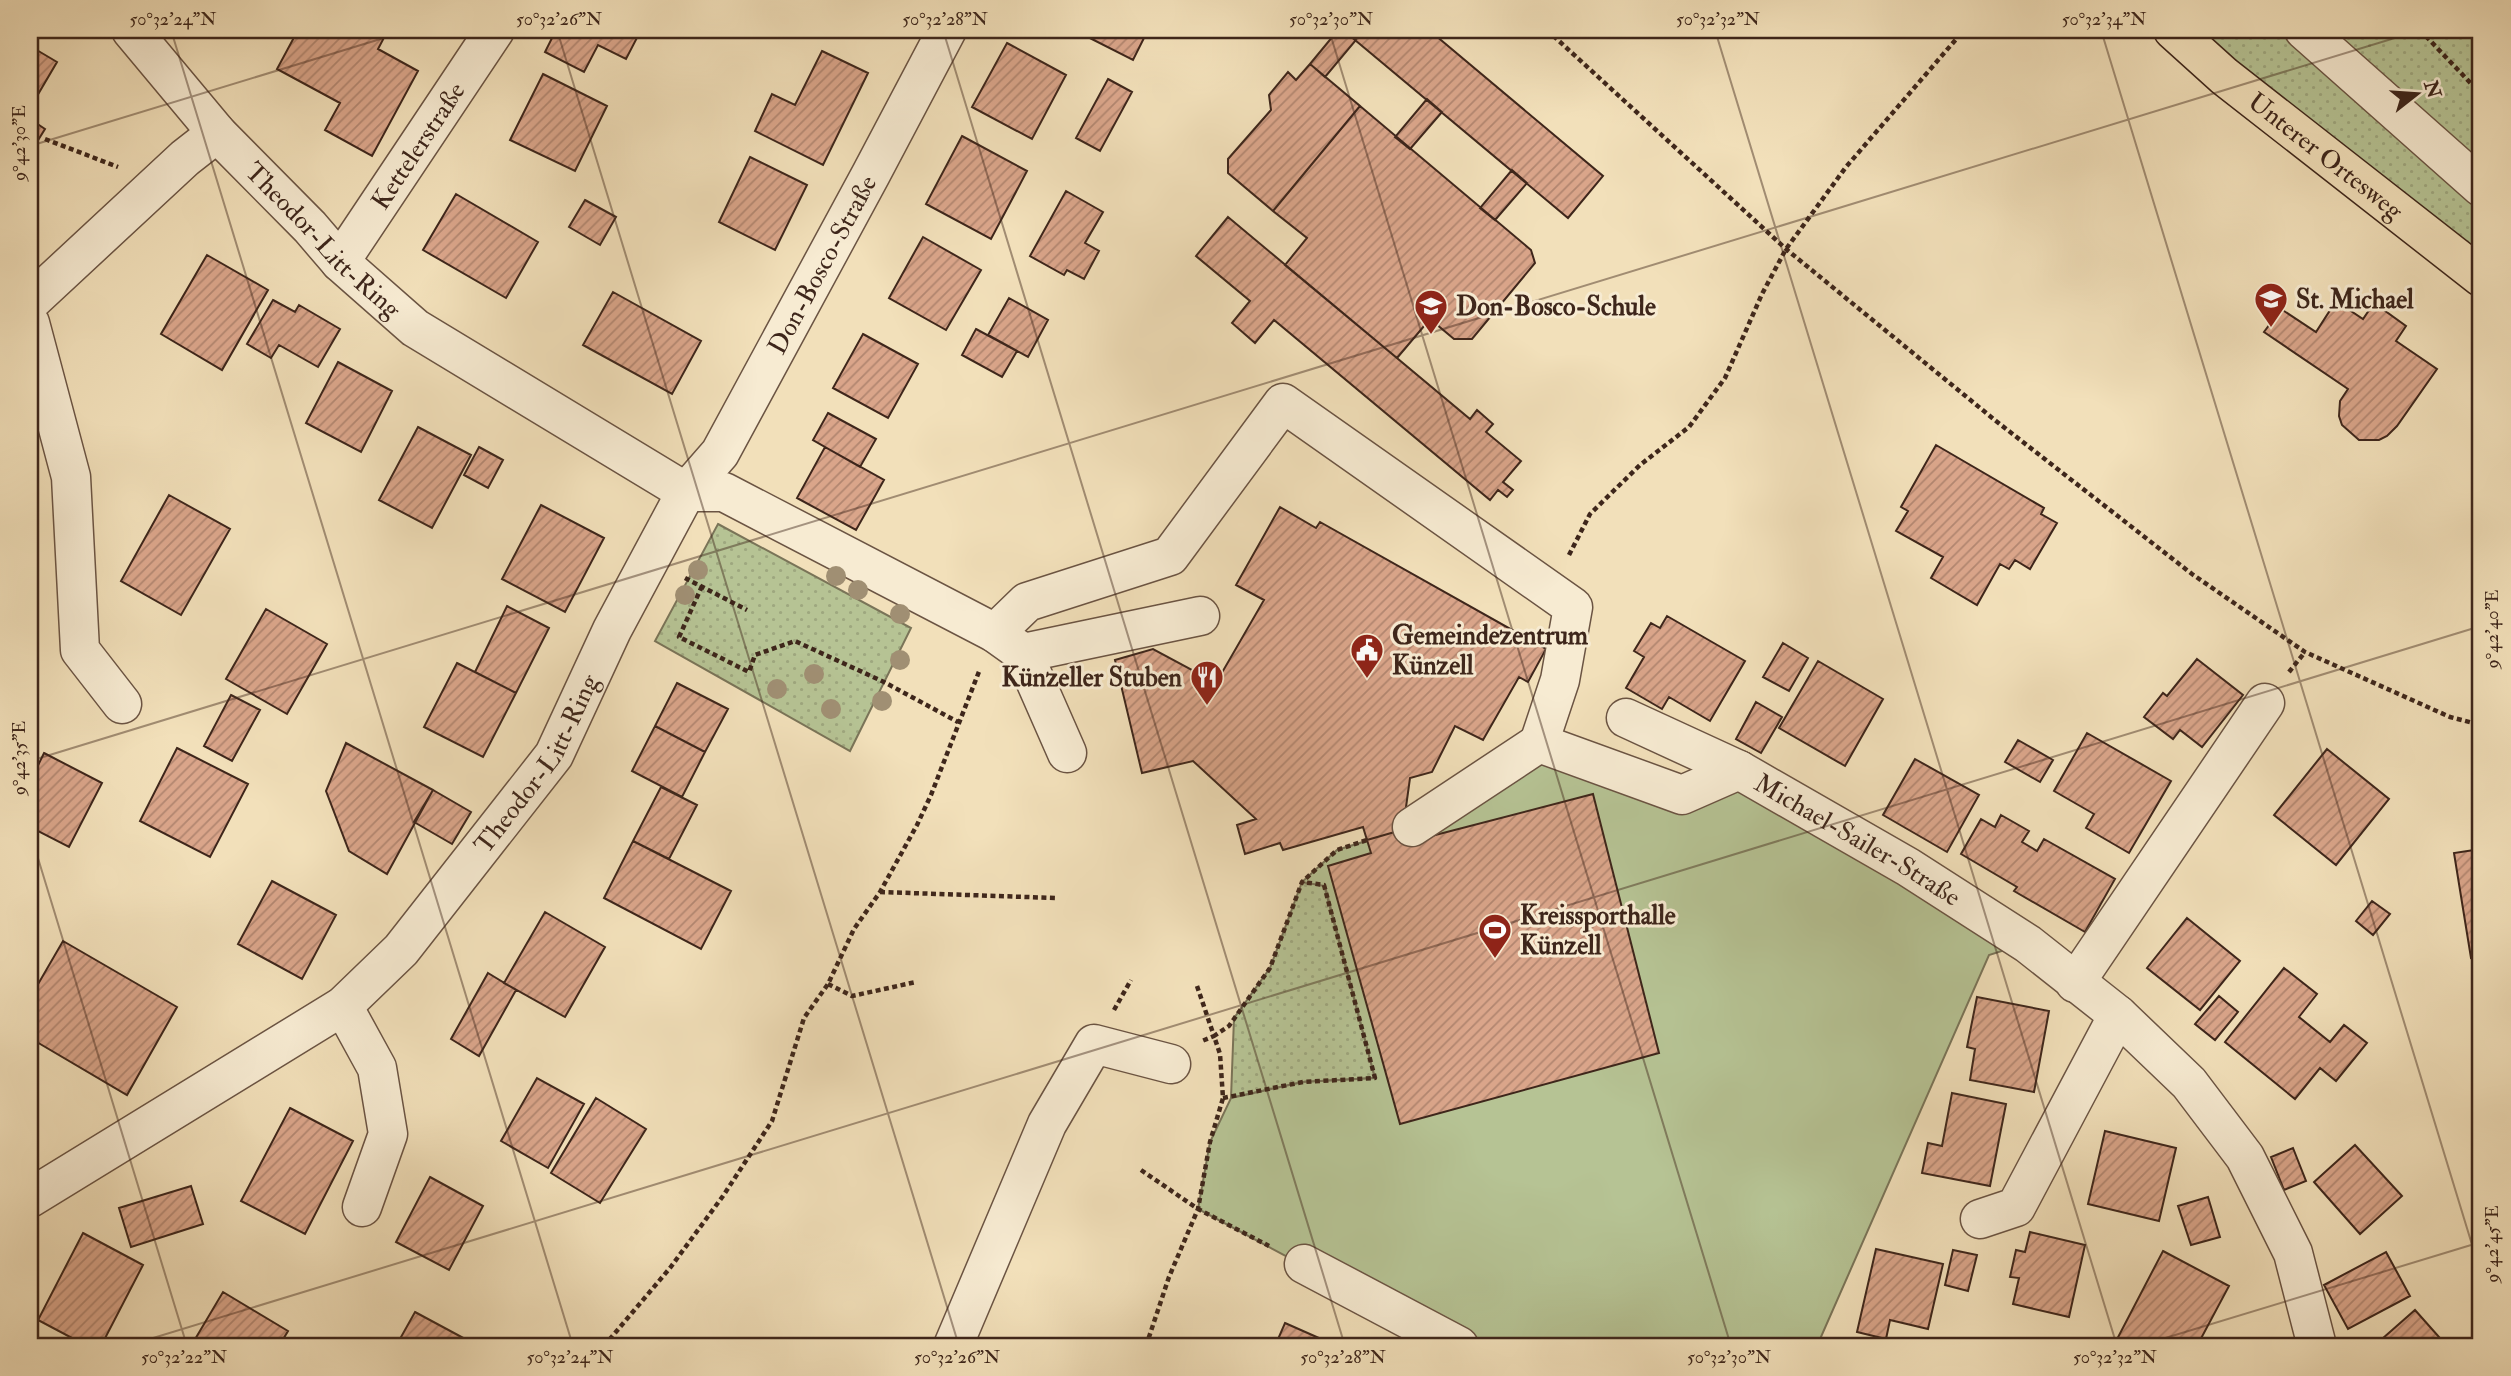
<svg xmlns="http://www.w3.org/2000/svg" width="2511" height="1376" font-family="'IM FELL Double Pica',serif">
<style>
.green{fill:url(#green-dots);stroke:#7a7458;stroke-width:2}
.pitch{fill:#b6c394;stroke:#7a7458;stroke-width:2}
.building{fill:url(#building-hatch);stroke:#3e261b;stroke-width:2}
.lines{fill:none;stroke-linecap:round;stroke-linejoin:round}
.minor-casing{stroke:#6b5443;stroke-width:41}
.major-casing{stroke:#3e261b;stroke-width:41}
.path{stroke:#3e261b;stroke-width:4.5;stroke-dasharray:5 3.5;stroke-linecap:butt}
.minor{stroke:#f7ebd2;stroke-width:38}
.major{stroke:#f2e0ba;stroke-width:38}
.tree{fill:#a08f73}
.ticks{fill:none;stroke:#3e261b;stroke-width:2;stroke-opacity:0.45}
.labels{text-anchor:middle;stroke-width:6;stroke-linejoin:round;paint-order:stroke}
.street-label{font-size:26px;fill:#3e261b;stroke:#f7ebd2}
.poi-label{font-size:26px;font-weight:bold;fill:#3e261b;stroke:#f7ebd2;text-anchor:start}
.neatline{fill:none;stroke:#3e261b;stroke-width:2.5}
.ticks-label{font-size:18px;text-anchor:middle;fill:#3e261b}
</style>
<defs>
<pattern id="green-dots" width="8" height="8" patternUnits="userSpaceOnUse" patternTransform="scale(1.75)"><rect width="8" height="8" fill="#b6c394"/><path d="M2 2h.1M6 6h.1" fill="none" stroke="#9ea77f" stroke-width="1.8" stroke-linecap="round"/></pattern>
<pattern id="building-hatch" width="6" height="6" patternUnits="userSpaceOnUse" patternTransform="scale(1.75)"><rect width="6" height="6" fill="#daa58a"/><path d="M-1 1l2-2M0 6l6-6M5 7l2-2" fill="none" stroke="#b28670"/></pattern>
</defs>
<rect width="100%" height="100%" fill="#f2e0ba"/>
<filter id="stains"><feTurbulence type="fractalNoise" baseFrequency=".00286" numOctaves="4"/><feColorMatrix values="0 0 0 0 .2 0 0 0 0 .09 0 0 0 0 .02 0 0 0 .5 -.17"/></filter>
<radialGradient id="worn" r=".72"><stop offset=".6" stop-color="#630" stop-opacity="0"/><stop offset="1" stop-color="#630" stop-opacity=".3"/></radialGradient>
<path class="green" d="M2173,30H2481V277Z
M718,524L911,628L850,751L655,641Z
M1302,882L1324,885L1375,1078L1303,1082L1231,1098L1234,1018L1270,968Z"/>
<path class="pitch" d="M1539,743L1682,795L1738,769L2027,943L1989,955L1817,1346H1454L1198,1209L1210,1142L1231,1098L1303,1082L1375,1078L1325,886L1302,882L1337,850L1412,827Z"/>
<path class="building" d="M298,30H388L378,49L418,71L372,156L325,130L340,103L277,69Z
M556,30H641L626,59L598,45L584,72L545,52Z
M1074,30H1148L1133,60Z
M1338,30H1343L1356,40L1325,77L1310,64Z
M1343,30H1429L1603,176L1568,218Z
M1007,43L1066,75L1032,139L972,107Z
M30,46L57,62L30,108Z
M822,51L868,73L823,165L755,131L772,94L795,105Z
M1310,64L1360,106L1273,211L1228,173V159L1271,110L1269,95L1288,72L1296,80Z
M543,74L607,106L575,171L510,140Z
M1108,79L1132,92L1100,151L1076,138Z
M1427,99L1442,112L1410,149L1395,137Z
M1360,106L1531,250L1535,263L1472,339H1454L1430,319L1397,358L1285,265L1307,238L1273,211Z
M30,119L45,129L30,153Z
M962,136L1027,171L991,239L926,204Z
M750,157L807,185L775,250L719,222Z
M1512,170L1527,183L1495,220L1480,208Z
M1066,191L1103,212L1085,243L1099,251L1084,279L1067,270L1064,275L1030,256Z
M456,194L538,242L506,298L423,250Z
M585,200L616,217L600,245L569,227Z
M1228,217L1470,419L1477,410L1493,424L1486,432L1521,461L1503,482L1513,490L1507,497L1498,490L1490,500L1274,320L1255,343L1232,323L1250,301L1196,256Z
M923,237L981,270L946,330L889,298Z
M207,255L268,290L222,370L161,334Z
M613,292L701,341L672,394L583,345Z
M1009,298L1048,320L1028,357L988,335Z
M273,300L295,312L299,305L340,329L318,367L279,345L271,358L247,344Z
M2336,301L2363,319L2374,303L2406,326L2396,341L2437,369L2397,426L2387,436L2379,440H2359L2342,425L2339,416L2340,401L2348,389L2264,332L2281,309L2316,332Z
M976,329L1017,351L1002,377L962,355Z
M863,334L918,364L888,418L833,388Z
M338,362L392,391L361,452L306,423Z
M828,413L876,439L860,467L813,440Z
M418,427L471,455L432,528L379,500Z
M1936,445L2044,508L2041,514L2057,523L2030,569L2015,560L2009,569L2000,564L1977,605L1931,578L1943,557L1896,531L1908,511L1901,507Z
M479,447L503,460L488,488L464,475Z
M825,447L884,480L856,530L797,498Z
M169,495L230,529L181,615L121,581Z
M541,505L604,538L565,612L502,579Z
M1280,507L1316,528L1320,522L1546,649L1528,682L1519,677L1483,740L1455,726L1432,772L1410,778L1406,807L1412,827L1367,840L1363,827L1283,850L1280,843L1245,854L1237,825L1256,819L1193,761L1142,773L1115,660L1153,649L1216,683L1264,600L1236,585Z
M30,594H35V639H30Z
M507,606L549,628L516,693L475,672Z
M266,609L327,644L287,714L226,679Z
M1667,616L1745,661L1710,721L1669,697L1662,709L1626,688L1644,657L1634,651L1651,623L1660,628Z
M1783,643L1808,658L1789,691L1763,677Z
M2197,659L2243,695L2202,747L2180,730L2173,739L2144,717L2163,693L2167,696Z
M1818,661L1883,699L1845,766L1779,728Z
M457,663L516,693L483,757L424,727Z
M677,683L728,709L705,752L655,726Z
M231,695L260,710L232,761L204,746Z
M1756,702L1782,717L1761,753L1736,739Z
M655,726L705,752L682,797L632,771Z
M2087,733L2171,781L2129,853L2086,828L2094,814L2054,791Z
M2018,740L2053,760L2040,782L2005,762Z
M346,743L433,790L387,874L349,851L326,791Z
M177,748L248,784L210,857L140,821Z
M2327,749L2389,799L2336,865L2274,815Z
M44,753L102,783L69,847L30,827V782Z
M1915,759L1979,795L1947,852L1883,815Z
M661,787L697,805L669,859L633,841Z
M433,790L471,812L452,844L414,822Z
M1593,794L1659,1053L1400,1124L1328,866L1371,853L1367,840L1412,827L1416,840Z
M2001,815L2029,831L2022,842L2037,851L2044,839L2115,879L2085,932L2014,891L2017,887L1961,854L1981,819L1995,827Z
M633,841L731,891L701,949L604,898Z
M2481,849V956L2471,958L2454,853Z
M272,881L336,915L302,979L238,944Z
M2372,901L2390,914L2373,935L2356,921Z
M545,912L605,947L565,1017L504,983Z
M2187,918L2240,961L2200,1010L2147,968Z
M63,941L177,1007L127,1095L30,1038V998Z
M2284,968L2317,994L2299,1017L2330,1042L2344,1025L2367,1043L2336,1081L2320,1068L2295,1099L2225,1042Z
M488,973L516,990L479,1056L451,1039Z
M2219,996L2238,1012L2215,1040L2195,1024Z
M1977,997L2049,1011L2034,1092L1970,1080L1975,1049L1967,1047Z
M537,1078L584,1104L548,1168L501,1141Z
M1952,1093L2006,1104L1990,1186L1922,1173L1928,1143L1942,1146Z
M596,1098L646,1129L600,1203L551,1173Z
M290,1108L353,1141L305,1234L241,1201Z
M2105,1131L2176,1148L2159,1221L2088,1204Z
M2355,1145L2402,1196L2360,1234L2314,1182Z
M2293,1148L2306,1181L2284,1190L2271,1157Z
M430,1177L483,1206L449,1270L396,1242Z
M191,1186L203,1224L131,1247L119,1208Z
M2208,1197L2220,1237L2191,1245L2178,1206Z
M2030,1232L2085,1245L2069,1317L2013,1304L2019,1278L2010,1277L2016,1250L2025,1252Z
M83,1233L143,1265L101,1346H87L38,1320Z
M1876,1249L1943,1264L1928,1329L1890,1320L1886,1339L1857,1332Z
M1953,1250L1977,1255L1968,1291L1945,1285Z
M2163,1251L2229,1286L2197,1346H2122L2115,1343Z
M2386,1252L2410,1296L2348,1329L2324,1285Z
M223,1292L288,1331L279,1346H191Z
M2415,1310L2447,1346H2374Z
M415,1312L469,1341L467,1346H396Z
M1285,1323L1337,1346H1275Z"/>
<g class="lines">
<defs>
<g id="minor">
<path id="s1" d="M131,30L217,133L310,227L340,262L415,328L686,492H724L995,633L1023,653L1200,616"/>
<path d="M2304,30L2481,187"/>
<path id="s2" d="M340,262L495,30"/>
<path d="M30,302L185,158L217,133"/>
<path d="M30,323L71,477L80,650L122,704"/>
<path d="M995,633L1027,602L1170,556L1283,403L1573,607L1560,680L1539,743"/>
<path d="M1023,653L1067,753"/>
<path id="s3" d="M1626,718L1739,770L1908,867L2028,944L2118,1015L2189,1083L2245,1157L2293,1253L2317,1346"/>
<path d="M1412,827L1539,743L1682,795L1739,770"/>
<path d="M2075,983L2265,703"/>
<path d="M343,1006L377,1068L388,1134L362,1207"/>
<path id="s4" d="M30,1198L343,1006L401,950L554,755L612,630L686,492L720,453L871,174L947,30"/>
<path d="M1980,1219L2016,1207L2118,1015"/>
<path d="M1304,1264L1459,1346"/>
<path d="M953,1346L1047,1124L1094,1044L1171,1064"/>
</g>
<g id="major">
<path id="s5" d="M2173,30L2224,76L2481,277"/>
</g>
</defs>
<use href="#minor" class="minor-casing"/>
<use href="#major" class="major-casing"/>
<path class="path" d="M1547,30L1786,249L1996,421L2192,574L2305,652L2450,717L2481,725
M2420,30L2481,94
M45,139L118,167
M1569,555L1590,514L1640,465L1689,427L1725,378L1762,294L1786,249L1846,167L1964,30
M685,578L747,610
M702,586L679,637L749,672L755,655L795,641L884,682L958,722
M2289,672L2305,652
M880,892L1056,898
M828,984L852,996L916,982
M1197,986L1214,1036L1202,1041
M1114,1010L1131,980
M1223,1098L1303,1082L1375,1078L1324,885L1302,882
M1141,1170L1198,1209L1269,1246
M604,1346L670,1268L723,1196L772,1121L804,1018L828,984L854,929L880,892L917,825L931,795L980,669
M1146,1346L1169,1277L1198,1209L1210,1142L1223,1098L1220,1054L1214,1036L1229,1026L1270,968L1302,882L1337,850L1367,840"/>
<use href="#minor" class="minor"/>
<use href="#major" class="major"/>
</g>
<g class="tree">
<circle cx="698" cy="570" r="10"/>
<circle cx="836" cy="576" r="10"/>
<circle cx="858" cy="590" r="10"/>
<circle cx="685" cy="595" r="10"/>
<circle cx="900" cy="614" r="10"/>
<circle cx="900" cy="660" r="10"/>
<circle cx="814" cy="674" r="10"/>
<circle cx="777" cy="689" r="10"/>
<circle cx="882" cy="701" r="10"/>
<circle cx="831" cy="709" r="10"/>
</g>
<path class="ticks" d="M171,30L573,1346M557,30L959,1346M943,30L1345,1346M1329,30L1731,1346M1715,30L2117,1346M2101,30L2481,1274M30,146L410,30M30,761L2421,30M30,832L187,1346M127,1346L2481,626M2139,1346L2481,1242"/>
<defs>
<symbol id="school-pin" viewBox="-11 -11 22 30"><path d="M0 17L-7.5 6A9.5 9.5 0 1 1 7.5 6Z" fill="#8f2418" stroke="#f7ebd2"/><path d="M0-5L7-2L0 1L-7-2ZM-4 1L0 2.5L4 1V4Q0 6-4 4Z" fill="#fff"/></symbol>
<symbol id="civic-pin" viewBox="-11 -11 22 30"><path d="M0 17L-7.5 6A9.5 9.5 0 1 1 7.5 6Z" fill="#8f2418" stroke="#f7ebd2"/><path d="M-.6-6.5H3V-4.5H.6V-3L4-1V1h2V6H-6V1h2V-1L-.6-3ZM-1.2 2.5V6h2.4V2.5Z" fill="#fff"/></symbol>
<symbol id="restaurant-pin" viewBox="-11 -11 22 30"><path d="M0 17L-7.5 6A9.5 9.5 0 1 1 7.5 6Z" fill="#8f2418" stroke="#f7ebd2"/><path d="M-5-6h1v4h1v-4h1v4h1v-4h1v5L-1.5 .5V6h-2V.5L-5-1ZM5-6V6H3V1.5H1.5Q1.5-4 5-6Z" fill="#fff"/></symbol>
<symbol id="stadium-pin" viewBox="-11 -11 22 30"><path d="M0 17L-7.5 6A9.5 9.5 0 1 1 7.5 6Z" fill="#8f2418" stroke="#f7ebd2"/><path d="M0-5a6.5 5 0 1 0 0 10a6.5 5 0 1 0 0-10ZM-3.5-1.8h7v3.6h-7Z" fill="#fff"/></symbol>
</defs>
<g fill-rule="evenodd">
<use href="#school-pin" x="2252" y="280" width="38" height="52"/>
<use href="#school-pin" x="1412" y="287" width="38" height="52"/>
<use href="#civic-pin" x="1348" y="631" width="38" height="52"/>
<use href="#restaurant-pin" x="1188" y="658" width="38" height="52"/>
<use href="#stadium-pin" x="1476" y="911" width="38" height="52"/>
</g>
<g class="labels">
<g class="street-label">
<text dy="9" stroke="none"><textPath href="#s2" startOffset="140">Kettelerstraße</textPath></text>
<text dy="9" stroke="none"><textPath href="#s5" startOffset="198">Unterer Ortesweg</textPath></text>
<text dy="9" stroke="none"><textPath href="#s1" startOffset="285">Theodor-Litt-Ring</textPath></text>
<text dy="9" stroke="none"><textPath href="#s4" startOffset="1256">Don-Bosco-Straße</textPath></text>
<text dy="9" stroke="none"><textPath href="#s4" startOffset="679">Theodor-Litt-Ring</textPath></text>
<text dy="9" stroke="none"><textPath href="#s3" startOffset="262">Michael-Sailer-Straße</textPath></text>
</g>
<g class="poi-label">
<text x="2296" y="308">St. Michael</text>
<text x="1456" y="315">Don-Bosco-Schule</text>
<text x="1392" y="644">Gemeindezentrum<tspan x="1392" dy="30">Künzell</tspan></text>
<text x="1182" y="686" text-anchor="end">Künzeller Stuben</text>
<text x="1520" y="924">Kreissporthalle<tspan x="1520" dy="30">Künzell</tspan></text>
</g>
</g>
<rect width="2511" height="1376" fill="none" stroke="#f2e0ba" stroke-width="77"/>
<g transform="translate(2417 94) rotate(73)" stroke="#f7ebd2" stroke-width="5" paint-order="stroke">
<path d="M0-5L12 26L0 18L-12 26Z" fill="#3e261b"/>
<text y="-10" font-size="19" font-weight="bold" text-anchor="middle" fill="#3e261b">N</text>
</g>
<rect x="38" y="38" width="2434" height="1300" class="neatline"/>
<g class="ticks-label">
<text x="173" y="25">50°32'24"N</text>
<text x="559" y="25">50°32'26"N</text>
<text x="945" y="25">50°32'28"N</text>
<text x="1331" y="25">50°32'30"N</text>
<text x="1718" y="25">50°32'32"N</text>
<text x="2104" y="25">50°32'34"N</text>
<text transform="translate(19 143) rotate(-90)" y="6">9°42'30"E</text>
<text transform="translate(2492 629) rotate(-90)" y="6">9°42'40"E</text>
<text transform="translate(19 758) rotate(-90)" y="6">9°42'35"E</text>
<text transform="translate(2492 1244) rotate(-90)" y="6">9°42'45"E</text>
<text x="184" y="1363">50°32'22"N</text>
<text x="570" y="1363">50°32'24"N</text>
<text x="957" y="1363">50°32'26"N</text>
<text x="1343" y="1363">50°32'28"N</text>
<text x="1729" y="1363">50°32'30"N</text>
<text x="2115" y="1363">50°32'32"N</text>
</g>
<rect width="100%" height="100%" filter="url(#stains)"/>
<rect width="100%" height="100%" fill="url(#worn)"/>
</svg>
